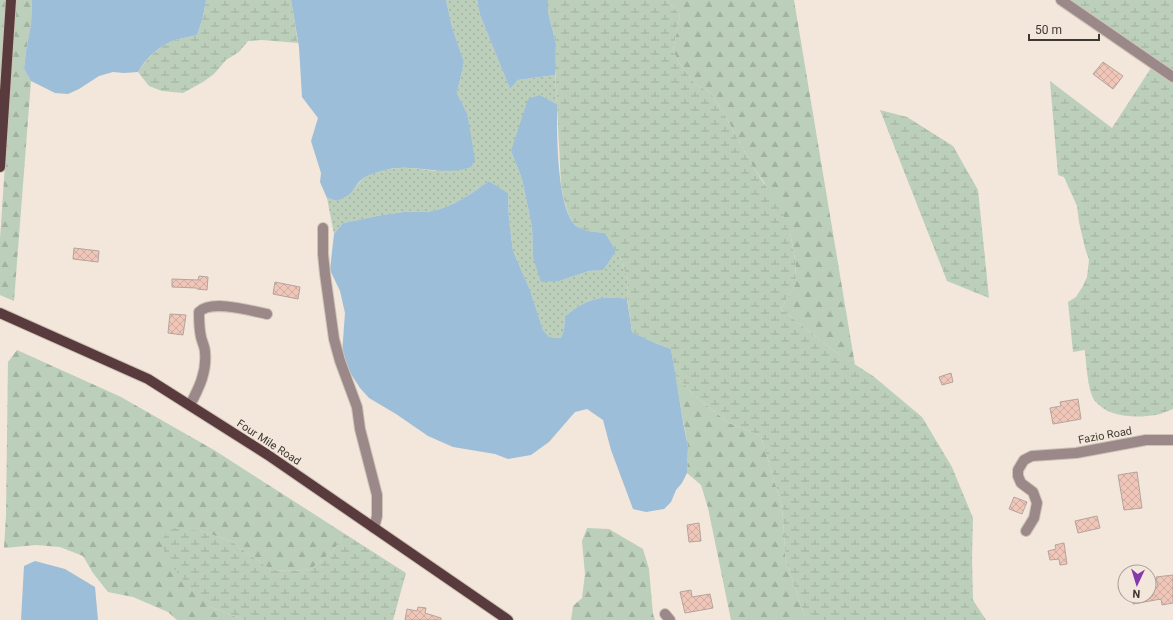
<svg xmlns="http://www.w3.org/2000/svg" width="1173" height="620" font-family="Roboto,sans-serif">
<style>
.grass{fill:url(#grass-dots)}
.forest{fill:url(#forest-firs)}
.wetland{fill:url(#wetland-marsh)}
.water{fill:#9dbed8}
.building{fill:url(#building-cross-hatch);stroke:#b5a49e}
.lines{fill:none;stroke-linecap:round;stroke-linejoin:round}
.minor-casing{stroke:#cfc3b8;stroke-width:12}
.major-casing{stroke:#cfc3b8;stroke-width:12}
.minor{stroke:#9b8889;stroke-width:10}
.major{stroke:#593b3d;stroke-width:10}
.labels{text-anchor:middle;stroke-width:4;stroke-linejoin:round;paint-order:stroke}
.street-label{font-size:11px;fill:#3d3832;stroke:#f3e6da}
</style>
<defs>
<pattern id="grass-dots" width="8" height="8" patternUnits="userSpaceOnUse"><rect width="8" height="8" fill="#bbcfba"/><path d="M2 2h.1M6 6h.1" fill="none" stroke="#a2b2a0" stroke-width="1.8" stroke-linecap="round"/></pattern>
<pattern id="forest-firs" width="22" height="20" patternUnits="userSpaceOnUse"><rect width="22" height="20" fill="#bbcfba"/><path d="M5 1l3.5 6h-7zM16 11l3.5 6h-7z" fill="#a2b2a0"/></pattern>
<pattern id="wetland-marsh" width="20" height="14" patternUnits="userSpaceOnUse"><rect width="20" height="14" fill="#bbcfba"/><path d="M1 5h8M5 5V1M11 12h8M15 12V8" fill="none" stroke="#a2b2a0"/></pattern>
<pattern id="building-cross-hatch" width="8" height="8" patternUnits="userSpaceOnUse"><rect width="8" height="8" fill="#f0c6b9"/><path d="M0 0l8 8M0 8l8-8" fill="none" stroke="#cfaba0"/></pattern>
</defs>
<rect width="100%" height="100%" fill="#f3e6da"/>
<path class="grass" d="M446,0H477L480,15L510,89L518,80L555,75L557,104L540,95L511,151L522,179L532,227L533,257L559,281L589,271L602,270L616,251L621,260L628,280L627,299C599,295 587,299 565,316L564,331L561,338L549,337L543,330L530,290L513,251L509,220L508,193L489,181C472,193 453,207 432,211C423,213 413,211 404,212C383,214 364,219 343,223L334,234L327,198L337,201C342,198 348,194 352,191C357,187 359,181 365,177C386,165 413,167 436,171L467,113L457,93L464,62L452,27Z"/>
<path class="forest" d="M0,0H6L0,94Z
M16,0H32L31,24L26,51L24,69L31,81L14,301L0,295V239Z
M667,0H794L855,365L834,351L781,309L796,283L795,259L790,232L764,182L753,167L726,117L710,92L696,85L679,63L673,50L680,15Z
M17,350L121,397L214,450L345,534L332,552L311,569L294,571L271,570L231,541L200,531L209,606L244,620H177L168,612L133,597L108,592L93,573L83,556L60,547L36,545L4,548L6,516L8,362Z
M675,375L697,398L729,423L761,436L782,507L786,561L806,620H731L708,508L701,485L687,473L688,447Z
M587,528L609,529L643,549L649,569L653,614L655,620H571L573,606L582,598L585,574L582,541Z"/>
<path class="wetland" d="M206,0H291L298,43L262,40L248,41L239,52L226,60L214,74L203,82L183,93L162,91L149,86L138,72C146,59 160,45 175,40C182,38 190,37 197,35L203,17Z
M548,0H667L680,15L673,50L679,63L696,85L710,92L726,117L753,167L780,207L790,232L795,259L796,283L781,309L834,351L873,376L922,417L952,467L973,518L972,558L973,600L986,620H806L786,561L782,507L761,436L729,423L697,398L675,375L671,349L655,343L632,332L627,296L628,280L621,260L605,233C597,232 585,232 578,227C567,220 563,195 561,184L555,68L556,44L548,12Z
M1063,0H1173V409C1167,411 1161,414 1156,415C1136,418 1109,418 1095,401C1088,393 1086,362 1085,350L1073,352L1068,302L1076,297L1083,286L1087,277L1089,260L1085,248L1079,222L1077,206L1064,177L1058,175L1050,81L1112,128L1151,68L1066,6Z
M880,110L907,117L953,146L978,190L989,298L947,281Z
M171,528L200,531L231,541L271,570L294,571L311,569L332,552L345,534L406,573L393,620H244L209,606L192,591L165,557L162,539Z"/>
<path class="water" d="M32,0H206L203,17L197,35C190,37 182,38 175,40C160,45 146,58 138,72L124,73L113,72L99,76L79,89L68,94L55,93L31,81L24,69L26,51L31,24Z
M291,0H446L452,27L464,62L457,93L467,113L475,160L471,167C441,178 411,161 381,171C374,173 364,176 359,182C357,184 356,187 354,189C350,195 343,198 337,201L327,198L320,182L321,173L311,141L318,118L302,97L299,47Z
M477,0H548V12L556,44L555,75L518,80L510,89L480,15Z
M540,95L557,104C557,129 556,213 578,227C586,232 597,232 605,233L616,251L603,270L589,271L559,281L541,282L533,257L532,227L522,179L511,151L528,99Z
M489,181L508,193L509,220L513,251L530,290L543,330L549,337L561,338L564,330L565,316C587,299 599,295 627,299L632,332L655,343L671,349L684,427L688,447L687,473L682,483L676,490L671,502L664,509L646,512L633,509L611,450L603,420L587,409L575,412L549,442L531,455L508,459L495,454L453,447L428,436L396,414L369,398L360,388L349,371L342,354L345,313L340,291L330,270L334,234L343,223C364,219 383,214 404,212C413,211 423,213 432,211C453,207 472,193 489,181Z
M35,561L65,569L95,587L98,620H21L24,566Z"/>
<path class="building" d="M1103,62L1123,76L1113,89L1093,74Z
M74,248L99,251L98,262L73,259Z
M199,276L208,277L207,290L197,289V288L172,287V279L198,280Z
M275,282L300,287L298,299L273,294Z
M170,314L186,315L183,335L168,333Z
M951,373L953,382L942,385L939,377Z
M1078,399L1081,419L1053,424L1050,408L1061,406L1060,402Z
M1137,472L1142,508L1124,510L1118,475Z
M1014,497L1027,502L1022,514L1009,509Z
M1097,516L1100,528L1078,533L1075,521Z
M699,523L701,541L689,542L687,525Z
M1064,543L1067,564L1060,565L1059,559L1050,560L1048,551L1056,549L1055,545Z
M1173,575V603L1162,605L1161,599L1133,604L1132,596H1153L1151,588L1158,587L1156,577Z
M691,590L692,597L710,594L713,608L685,613L680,592Z
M418,607L426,608L425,613L441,618V620H405L407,609L417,611Z"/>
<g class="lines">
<defs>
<path id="minor" d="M1061,0L1173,77
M323,228V254L325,274L334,339L340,361L357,407L360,429L377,495V516L374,528
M190,405C199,388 207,372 205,352C205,347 202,342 201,337C199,328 199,320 199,312C211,299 252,311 267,314
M1026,531L1034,518L1037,503L1033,492L1021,483L1018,476V470L1024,460L1032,456L1076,453L1146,440H1173
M665,614L670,620"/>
<path id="major" d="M0,167L11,0
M0,313L148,379L268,455L508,620"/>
</defs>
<use href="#minor" class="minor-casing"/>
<use href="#major" class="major-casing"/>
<use href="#minor" class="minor"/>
<use href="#major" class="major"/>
</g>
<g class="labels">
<g class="street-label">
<text transform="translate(1105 435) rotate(-10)" y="4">Fazio Road</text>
<text transform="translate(269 442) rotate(33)" y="4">Four Mile Road</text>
</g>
</g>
<g transform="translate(1137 584) rotate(184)"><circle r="19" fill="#f3e6da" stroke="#aaa097"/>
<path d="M0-3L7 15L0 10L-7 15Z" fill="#8539aa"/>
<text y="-6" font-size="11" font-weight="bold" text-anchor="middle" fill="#3d3832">N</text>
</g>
<path d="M1029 34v6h70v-6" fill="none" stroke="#3d3832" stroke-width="2"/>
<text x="1035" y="34" font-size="12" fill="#3d3832" stroke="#f3e6da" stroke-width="3" paint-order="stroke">50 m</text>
</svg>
